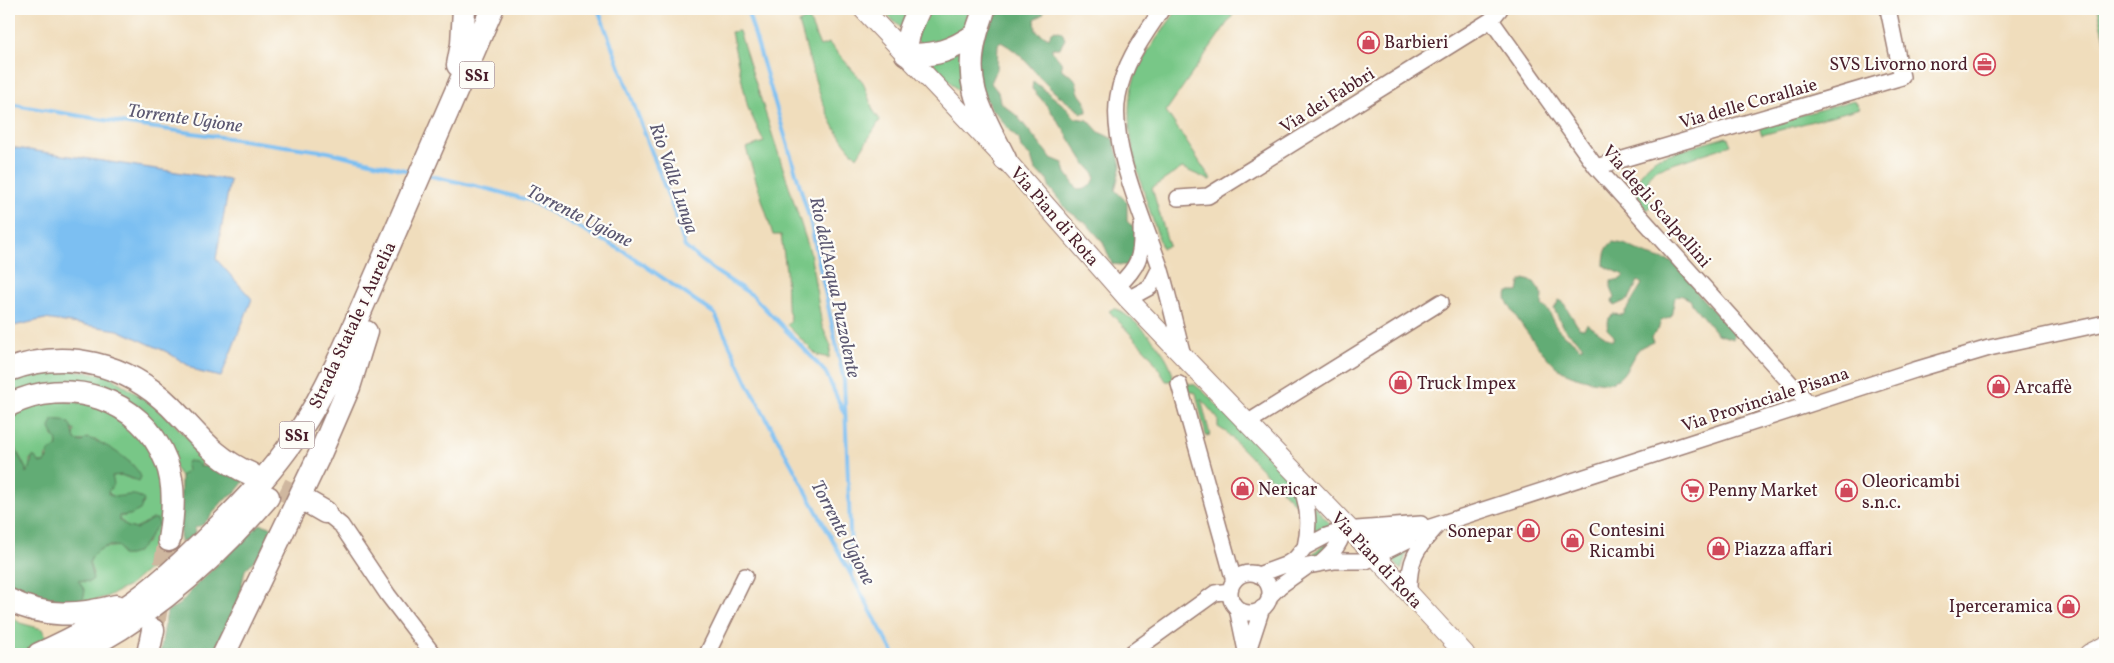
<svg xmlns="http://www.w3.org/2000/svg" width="2114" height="663" font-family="Vollkorn,serif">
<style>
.green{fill:#78c787;stroke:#617359}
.forest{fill:#62ac74;stroke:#566650}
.water{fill:#7bbff2;stroke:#626f8e}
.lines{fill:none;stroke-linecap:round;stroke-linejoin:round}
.stream{stroke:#7bbff2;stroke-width:4}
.highway-tunnel{stroke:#cfb79f;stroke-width:22;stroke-dasharray:22 11;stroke-linecap:butt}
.minor-casing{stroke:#9d7e74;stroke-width:18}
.major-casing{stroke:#9d7e74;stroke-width:21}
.highway-casing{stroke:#9d7e74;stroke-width:25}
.minor{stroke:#fff;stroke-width:15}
.major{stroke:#fff;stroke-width:19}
.highway{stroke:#fff;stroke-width:22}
.labels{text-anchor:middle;stroke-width:4.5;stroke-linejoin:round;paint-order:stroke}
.shield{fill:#fdfcf7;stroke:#806168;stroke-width:1}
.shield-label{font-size:16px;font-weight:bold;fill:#4a1f2b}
.poi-label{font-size:18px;fill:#4a1f2b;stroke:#fdfcf7;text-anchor:start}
.street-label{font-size:18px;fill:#4a1f2b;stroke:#fdfcf7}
.water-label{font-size:19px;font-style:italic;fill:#5b5771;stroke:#fdfcf7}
</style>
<rect width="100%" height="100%" fill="#fdfcf7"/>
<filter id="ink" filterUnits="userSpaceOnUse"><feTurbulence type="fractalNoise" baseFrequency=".02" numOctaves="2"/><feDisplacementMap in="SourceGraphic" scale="10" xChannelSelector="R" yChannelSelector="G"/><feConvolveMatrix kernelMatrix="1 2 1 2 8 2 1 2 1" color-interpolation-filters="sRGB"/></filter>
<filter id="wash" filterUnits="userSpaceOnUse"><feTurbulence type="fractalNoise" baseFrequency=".0096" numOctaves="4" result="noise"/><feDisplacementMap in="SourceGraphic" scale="20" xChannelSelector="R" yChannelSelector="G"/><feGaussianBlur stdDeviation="1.12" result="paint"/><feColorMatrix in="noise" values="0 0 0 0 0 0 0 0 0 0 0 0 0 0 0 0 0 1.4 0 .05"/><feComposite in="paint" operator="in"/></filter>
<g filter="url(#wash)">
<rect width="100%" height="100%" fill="#f0ddbc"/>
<path class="green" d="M930,9H980L957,40L922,45L916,39L923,16Z
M1178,9H1237L1166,111L1211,179L1209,180L1182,168L1152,188L1169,246L1162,248C1147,199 1116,127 1135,77C1145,52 1163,30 1178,9Z
M2098,9H2105V40Z
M888,10L911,11L902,29L887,15L886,13Z
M808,17L820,46L829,43L863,82L873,110L880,120L857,157C821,122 813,69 799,23Z
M739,31L810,252L822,326L831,346L829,358L817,355L787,325L791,320L787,305L786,270L781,235H773L746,148L764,142L748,108L731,32Z
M968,45L971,105L930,59Z
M1854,100L1860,108L1762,135L1759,127Z
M1726,137L1728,138L1731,145L1654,170C1645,182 1645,192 1652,205L1646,210C1628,191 1639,169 1659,157Z
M1114,308C1135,317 1175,357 1173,381H1166L1150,355L1109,311Z
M64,369L108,375L161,410L203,454L201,467L198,464L181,476L131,406L9,395V381L11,380L36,374Z
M1187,383L1195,385L1205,393L1282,471L1294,488L1293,490L1300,509L1226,432L1218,427V419L1201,399L1210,435L1206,436L1196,393L1188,391Z
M48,400L100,405L145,438L162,473L166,515L152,566L129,586L106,597L81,604L78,580L86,582L93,574L89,563C97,544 108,548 122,546C130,545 139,544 147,543L151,531L159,524L148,521L136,529L128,527L118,518L119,516H125L144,503L140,497C130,497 115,501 108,492L112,476L121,475L134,480L133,465L119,454L106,448L97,440L77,441L74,438L75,430L52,434L57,441L56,449L46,455L45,463H40L35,457L30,459V468L26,474V469L16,449L10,451L9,455V414Z
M1311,503L1334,528L1312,540Z
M1333,542L1317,559H1307L1325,543Z
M1408,548L1401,570L1390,557Z
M9,614L20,623L42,629L48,641L18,654H9Z"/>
<path class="forest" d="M990,9H1045L1043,14L1035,19L1036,31L1049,38L1051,33L1055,30L1062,32L1065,39L1060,48H1052V51L1061,62L1062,70C1074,76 1076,78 1078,90C1080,99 1087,98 1087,112L1082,113C1071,104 1059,97 1049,87C1032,70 1022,53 1001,42L998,44L997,69L991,83L998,92L1000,102L1017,116L1051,158L1063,163L1066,173L1078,190C1084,190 1094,186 1095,177C1095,172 1087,166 1084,162C1068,137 1053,110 1032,89L1033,81L1067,108L1075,118L1088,120L1099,132L1113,139L1121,165L1115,190L1127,202V221L1139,233L1131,266L1112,264L1103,242L1087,224L1067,210L1050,188L1047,179L1035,170L1031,157L1021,148L1019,139C1006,131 1000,114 991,109L973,75Z
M1613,242L1624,244L1648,255L1678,264L1698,294L1734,333L1733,339L1717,334L1692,304L1691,300L1680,295L1675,297L1671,317L1661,321L1658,330L1651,337L1653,342C1649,344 1644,345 1640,348C1630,358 1627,376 1614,381C1602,386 1573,377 1562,371C1549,364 1510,312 1506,298L1508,292H1518L1520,282L1524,279L1534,282L1543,295L1542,305C1554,315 1549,315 1555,325C1561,336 1574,339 1580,348L1584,346L1564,329L1554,309L1559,300L1563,302L1579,328L1584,329L1587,324L1612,341L1614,336L1607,329L1609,318L1613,314L1623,315L1642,284L1638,281L1629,299L1614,306L1612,301L1615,297L1611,287V281L1621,279L1624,275L1604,266C1604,257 1605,247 1613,242Z
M53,420C72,418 72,427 75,440L82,442L86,438C101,440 136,462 141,477L139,481L121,475L112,476L114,484L108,492L110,495C121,500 133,489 144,500L140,510L130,515L119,516V520L128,527L136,529L152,519H157L159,524C147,535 143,558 122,555L119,547C106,543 94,551 89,563L93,579L89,582L78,580L85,591L83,599C67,614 28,598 9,593V455L14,447L26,469V473L30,468L32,457H35L40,463H45L49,451L56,448C59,440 53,436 50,428Z
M188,461L196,462L201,467L209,465L223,473L228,472L246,479L234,494L223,501L204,524L195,528V533L188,540L180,542L181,476L187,471L186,466Z
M260,524L274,528L262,552L245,570L238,602L213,654H160L167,611L180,604L197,584Z"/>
<path class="water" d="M9,147L230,180L216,259L252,299L221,377L199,372L167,352L118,330L45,319L9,327Z"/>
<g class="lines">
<path class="stream" d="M598,9L675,214L685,247L715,271L752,295L808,353L826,373L844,413
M747,9L810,220L844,381L852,576
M9,104L128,124L328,152L413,172
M427,175L492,190L528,200L625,252L715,314L750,388L894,654"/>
</g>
</g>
<g filter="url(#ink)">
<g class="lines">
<path class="highway-tunnel" d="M251,474L306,501
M153,630L169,540"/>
<defs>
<path id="minor" d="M1162,9C1144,36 1124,62 1118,96C1109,144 1144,220 1160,267C1169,296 1175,326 1183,355
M1491,20L1596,167L1809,404
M1596,167L1902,77L1888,9
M1178,198L1208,196L1491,20L1500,9
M1117,287C1139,266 1142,257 1141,227
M1128,299L1150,287L1160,268
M1179,384L1234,581
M1247,423L1441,302
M1298,477C1307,501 1311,522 1305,547
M325,512L341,525L388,595L433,654
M1356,536L1376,540L1406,535L1915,370L1989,348L2105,323
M1321,563C1334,552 1342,542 1345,525
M1230 593a20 20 0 1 1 40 0a20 20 0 1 1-40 0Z
M1258,575L1285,565L1296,558L1305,547L1326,536L1344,530L1421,524
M1409,594C1408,560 1416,549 1438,525
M1269,597L1280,586L1308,566L1335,561H1366L1408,540
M1237,608L1246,651
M707,654L745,576
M1130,654L1215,593L1230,591
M1247,654L1262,608"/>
<path id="major" d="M863,9L1005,159L1128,299L1364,544L1465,654
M2089,654L2105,646"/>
<path id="highway" d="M919,9C912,24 906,37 906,54C934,57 953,50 976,34
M984,9C982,18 978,26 976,35C962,87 983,114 1005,159
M458,65L462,44L464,9
M9,370C66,348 127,364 170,406C197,433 213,458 251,474
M9,405C67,376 141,397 166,461C176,486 173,514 169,540
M306,501L325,512
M9,600C45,618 78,616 116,606
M39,654C72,639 105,622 135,601C168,577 197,548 226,519C253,492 278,464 299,432C332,382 354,325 378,271C416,184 454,96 492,9
M75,654C151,617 214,560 268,497
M148,654L153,630
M224,654L320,454L349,387L366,332"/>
</defs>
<use href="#minor" class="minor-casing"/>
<use href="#major" class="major-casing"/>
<use href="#highway" class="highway-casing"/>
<use href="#minor" class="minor"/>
<use href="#major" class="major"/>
<use href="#highway" class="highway"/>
</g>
</g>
<defs>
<symbol id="shop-ring" viewBox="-11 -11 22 22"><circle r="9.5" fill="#fdfcf7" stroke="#d1495b" stroke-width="1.5"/><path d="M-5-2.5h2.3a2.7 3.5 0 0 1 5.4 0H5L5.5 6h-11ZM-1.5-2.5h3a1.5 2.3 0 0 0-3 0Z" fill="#d1495b"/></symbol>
<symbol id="office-ring" viewBox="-11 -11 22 22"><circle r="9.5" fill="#fdfcf7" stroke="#d1495b" stroke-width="1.5"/><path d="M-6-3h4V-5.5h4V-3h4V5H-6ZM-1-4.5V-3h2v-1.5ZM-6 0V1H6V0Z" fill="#d1495b"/></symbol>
<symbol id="supermarket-ring" viewBox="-11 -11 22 22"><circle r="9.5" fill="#fdfcf7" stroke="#d1495b" stroke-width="1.5"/><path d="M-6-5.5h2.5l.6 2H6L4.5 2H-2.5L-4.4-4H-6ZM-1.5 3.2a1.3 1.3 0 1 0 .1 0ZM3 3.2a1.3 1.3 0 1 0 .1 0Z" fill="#d1495b"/></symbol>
</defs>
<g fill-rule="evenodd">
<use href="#shop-ring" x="1356" y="30" width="25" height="25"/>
<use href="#office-ring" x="1972" y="52" width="25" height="25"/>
<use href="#shop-ring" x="1388" y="370" width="25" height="25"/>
<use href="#shop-ring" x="1986" y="374" width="25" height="25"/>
<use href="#shop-ring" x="1230" y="476" width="25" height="25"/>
<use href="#supermarket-ring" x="1680" y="478" width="25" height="25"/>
<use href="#shop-ring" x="1834" y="478" width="25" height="25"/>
<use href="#shop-ring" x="1516" y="518" width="25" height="25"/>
<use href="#shop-ring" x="1560" y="528" width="25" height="25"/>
<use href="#shop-ring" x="1706" y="536" width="25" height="25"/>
<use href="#shop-ring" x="2056" y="594" width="25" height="25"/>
</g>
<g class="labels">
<g class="shield">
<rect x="459.5" y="61.5" width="35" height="27" rx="4"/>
<rect x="279.5" y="421.5" width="35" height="27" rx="4"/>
</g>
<g class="shield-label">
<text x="477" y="81">SS1</text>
<text x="297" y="441">SS1</text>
</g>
<g class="poi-label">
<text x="1384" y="48">Barbieri</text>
<text x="1968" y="70" text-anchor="end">SVS Livorno nord</text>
<text x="1417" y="389">Truck Impex</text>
<text x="2014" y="393">Arcaffè</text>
<text x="1862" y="487">Oleoricambi<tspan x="1862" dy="21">s.n.c.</tspan></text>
<text x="1258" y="495">Nericar</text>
<text x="1708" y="496">Penny Market</text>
<text x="1589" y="536">Contesini<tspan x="1589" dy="21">Ricambi</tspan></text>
<text x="1513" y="537" text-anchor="end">Sonepar</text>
<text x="1734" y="555">Piazza affari</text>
<text x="2053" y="612" text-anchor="end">Iperceramica</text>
</g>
<g class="street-label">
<text transform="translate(1327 100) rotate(-32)" y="6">Via dei Fabbri</text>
<text transform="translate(1748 103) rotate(-16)" y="6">Via delle Corallaie</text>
<text transform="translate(1657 206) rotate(49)" y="6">Via degli Scalpellini</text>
<text transform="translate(1055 216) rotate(49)" y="6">Via Pian di Rota</text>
<text transform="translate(352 325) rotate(-65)" y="6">Strada Statale 1 Aurelia</text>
<text transform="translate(1765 399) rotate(-18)" y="6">Via Provinciale Pisana</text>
<text transform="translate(1377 560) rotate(47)" y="6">Via Pian di Rota</text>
</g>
<g class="water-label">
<text transform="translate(185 117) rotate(8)" y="7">Torrente Ugione</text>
<text transform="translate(675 178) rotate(71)" y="7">Rio Valle Lunga</text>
<text transform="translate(580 215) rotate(27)" y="7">Torrente Ugione</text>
<text transform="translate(836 287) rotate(78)" y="7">Rio dell'Acqua Puzzolente</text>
<text transform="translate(844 532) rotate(62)" y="7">Torrente Ugione</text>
</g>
</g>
<rect width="2114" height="663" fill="none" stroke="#fdfcf7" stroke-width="30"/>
</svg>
